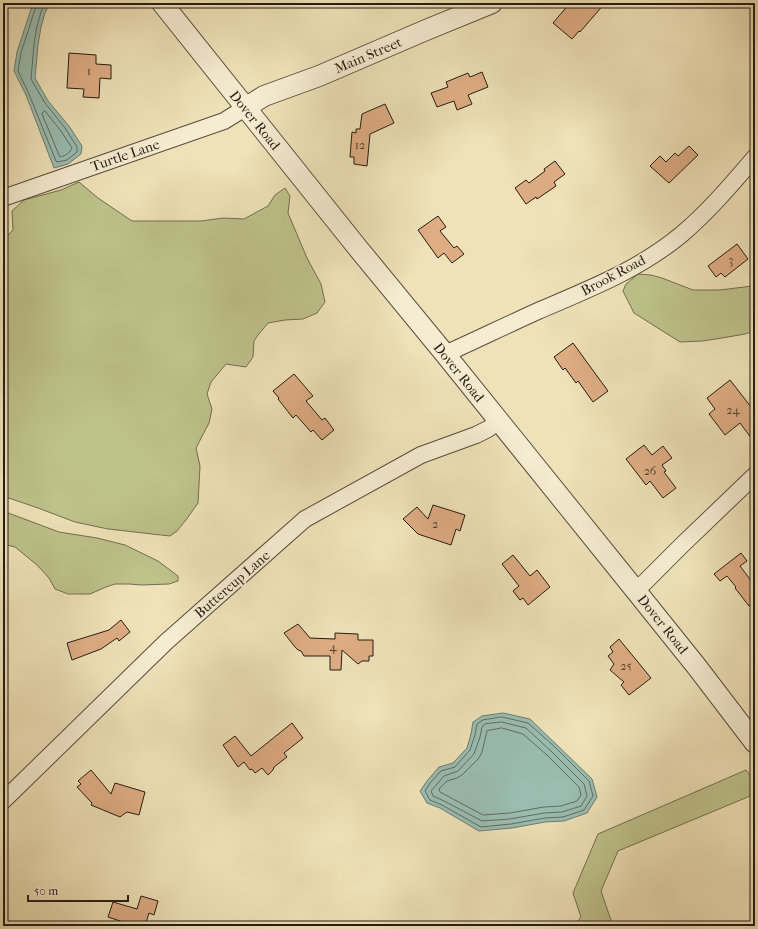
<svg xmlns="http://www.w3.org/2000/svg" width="758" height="929" font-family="'IM FELL French Canon',serif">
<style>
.green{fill:#bec28b;stroke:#726e50}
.water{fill:#9abdb1;stroke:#6c7c72}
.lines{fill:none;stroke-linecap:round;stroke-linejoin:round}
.shore{stroke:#606c62;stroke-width:1}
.building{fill:#dead84;stroke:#261b14}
.minor-casing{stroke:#584d3d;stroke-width:18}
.tertiary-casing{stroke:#584d3d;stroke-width:22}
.minor{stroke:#f5ecd1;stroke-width:16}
.tertiary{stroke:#f5ecd1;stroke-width:20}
.labels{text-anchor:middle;stroke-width:3;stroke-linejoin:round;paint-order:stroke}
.number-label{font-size:12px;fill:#544030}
.street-label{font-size:14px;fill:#261b14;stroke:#f5ecd1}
</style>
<rect width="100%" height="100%" fill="#efe2b8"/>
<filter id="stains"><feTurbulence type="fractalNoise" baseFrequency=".005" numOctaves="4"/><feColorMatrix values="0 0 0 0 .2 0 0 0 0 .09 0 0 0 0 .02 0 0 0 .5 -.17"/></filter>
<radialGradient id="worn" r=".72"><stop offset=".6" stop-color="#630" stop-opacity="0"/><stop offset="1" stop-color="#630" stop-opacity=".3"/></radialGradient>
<path class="green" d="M79,182L98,198L132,221H201L223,218L244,219L268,206L275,195L285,188L290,196L288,213L307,258L321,284L325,302L317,313L303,319L285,320L268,323L258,335L254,341L253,357L246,367L226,364L211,382L207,394L212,409L209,423L196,448L200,466L198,503L186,520L177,531L170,536L108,529L75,522L38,508L3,496V237H6L13,230L12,211L24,200L61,190Z
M638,274L651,275L662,278L693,290H720L752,286L755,287V331L745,334L716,339L702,341L680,342L634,313L623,291L626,284Z
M3,511L59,532L97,538L125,545L158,561L178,576V581L169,584L141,585L129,584H115L106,587L90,594H68L55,589L49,578L37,565L15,547L3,544Z
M746,770L755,781V794L618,851L601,891L613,926H574L581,917L573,893L598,834Z"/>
<path class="water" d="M33,3H50L45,13L41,27L38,45L35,78L48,101L69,126L82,146L81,154L68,164L54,168L26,95L14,71L17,52Z
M503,713L530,719L558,746L592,779L597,797L587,813L564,821L545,822L512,828L479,831L440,808L427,803L420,791L427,781L439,767L453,763L467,748L471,734L473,722L482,716Z"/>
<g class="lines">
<path class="shore" d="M37,3L21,53L18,71L29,94L56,161L57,162L67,160L77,152V147L65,128L45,103L31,79L34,44L37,26L41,12L45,3
M45,111L61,131L72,148C71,152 65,156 60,157L59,155L42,114L43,112Z
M502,717L528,723L556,748L589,781L593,796L584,810L563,817L545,818L511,824L481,827L442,805L430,800L425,791L430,783L441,771L455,767L470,750L475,735L477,724L483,720Z
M502,722L526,728L552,752L584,784L587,796L581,806L562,812L544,813L510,819L482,821L444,801L433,796L431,791L444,776L458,771L474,754L480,737L482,727L485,724Z
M502,728L523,734L548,756L579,787L581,795L577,801L561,806L544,807L510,813L483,815L440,792L439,789L447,781L457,778L462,775L479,758L482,752L487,731Z"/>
</g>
<path class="building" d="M570,3H605L580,32L579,31L572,39L553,23Z
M69,53L96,55V64L111,65V79L100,78L99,98L83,97L84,89L67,88Z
M482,72L488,87L468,95L472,104L457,110L454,101L437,107L431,93L448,87L446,82L468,73L470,77Z
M385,104L394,123L370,134L367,166L354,164V157H350L352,132L356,133V129H360L362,114Z
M689,146L698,155L669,183L650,166L660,156L666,162L675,153L678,156Z
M555,161L565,174L554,182L556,186L537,199L536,197L526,204L515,188L526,180L529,183L545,171L544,169Z
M438,216L446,227L440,231L454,248L457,246L464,254L452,263L444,253L438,258L418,230Z
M737,244L748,259L725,277L721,273L716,277L708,266Z
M573,343L608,391L593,402L578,381L576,383L565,368L563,370L554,357Z
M294,374L313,396L306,401L322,420L325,418L334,430L322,440L313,430L311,432L296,415L293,418L278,399L279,398L273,391Z
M730,380L755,412V443L740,423L725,435L709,414L715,409L707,398Z
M644,445L652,455L663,446L672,458L662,465L666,471L664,472L676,488L663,498L650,481L646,485L626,459Z
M433,505L465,515L460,531L456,529L451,545L418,534L403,519L417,507L428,519Z
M741,553L747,561L740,566L755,586V601L749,606L735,588L736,587L727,576L720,581L714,574Z
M513,555L530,576L537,570L550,587L528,605L523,598L520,600L513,591L519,586L502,564Z
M121,620L130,632L119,641L117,638L101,649L72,660L67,643L109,630Z
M298,624L310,638L335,639V633L358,634V640H373V656H369V661H362L358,664L342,650L341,670H330V656H304L301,651L298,650L295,647L284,633Z
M619,639L651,678L629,695L621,685L624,682L610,670L614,664L608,656L613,652L610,647Z
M292,723L303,738L284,753L287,757L274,767L273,770L268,775L262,768L255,773L252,769L250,770L244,762L238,767L223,745L235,736L251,756Z
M91,770L111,794L115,783L145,792L139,815L127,812L120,817L91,805L92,803L77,787L81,784L78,781Z
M141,896L158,901L154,915L149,913L145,926H121L123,922L108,917L113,902L137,909Z"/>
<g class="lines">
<defs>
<path id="minor" d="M3,198L224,121L245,108
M445,354C476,340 507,325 538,311C589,289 639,270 682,234C709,211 732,184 755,157
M636,591L682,545L755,475
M3,801L166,642L305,519L421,455L476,435L488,429L499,421"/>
<path id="tertiary" d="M162,3L357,247L445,354L636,591L697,667L755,743
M245,108L264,96L319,76L426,30L492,3"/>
</defs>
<use href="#minor" class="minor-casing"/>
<use href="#tertiary" class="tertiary-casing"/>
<use href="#minor" class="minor"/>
<use href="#tertiary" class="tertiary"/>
</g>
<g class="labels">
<g class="number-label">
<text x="89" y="75">1</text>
<text x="360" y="149">12</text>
<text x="731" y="264">3</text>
<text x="733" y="414">24</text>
<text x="650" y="475">26</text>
<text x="435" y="528">2</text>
<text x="333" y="651">4</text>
<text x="626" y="670">25</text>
</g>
<g class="street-label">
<text transform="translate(368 55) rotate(-23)" y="5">Main Street</text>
<text transform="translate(255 120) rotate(51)" y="5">Dover Road</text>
<text transform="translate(125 155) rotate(-19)" y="5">Turtle Lane</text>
<text transform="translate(613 275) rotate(-28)" y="5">Brook Road</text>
<text transform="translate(459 372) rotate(51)" y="5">Dover Road</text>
<text transform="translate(232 584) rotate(-41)" y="5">Buttercup Lane</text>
<text transform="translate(663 624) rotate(51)" y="5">Dover Road</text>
</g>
</g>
<rect width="758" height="929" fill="none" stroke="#efe2b8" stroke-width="16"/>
<rect x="4" y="4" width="750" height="921" fill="none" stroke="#261b14" stroke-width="2"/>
<rect x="8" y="8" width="742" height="913" fill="none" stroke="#261b14"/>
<path d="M28 895v6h100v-6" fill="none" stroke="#261b14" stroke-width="2"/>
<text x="34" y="895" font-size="12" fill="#261b14" stroke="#f5ecd1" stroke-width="3" paint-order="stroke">50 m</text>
<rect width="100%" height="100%" filter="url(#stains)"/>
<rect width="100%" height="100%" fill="url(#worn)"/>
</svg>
